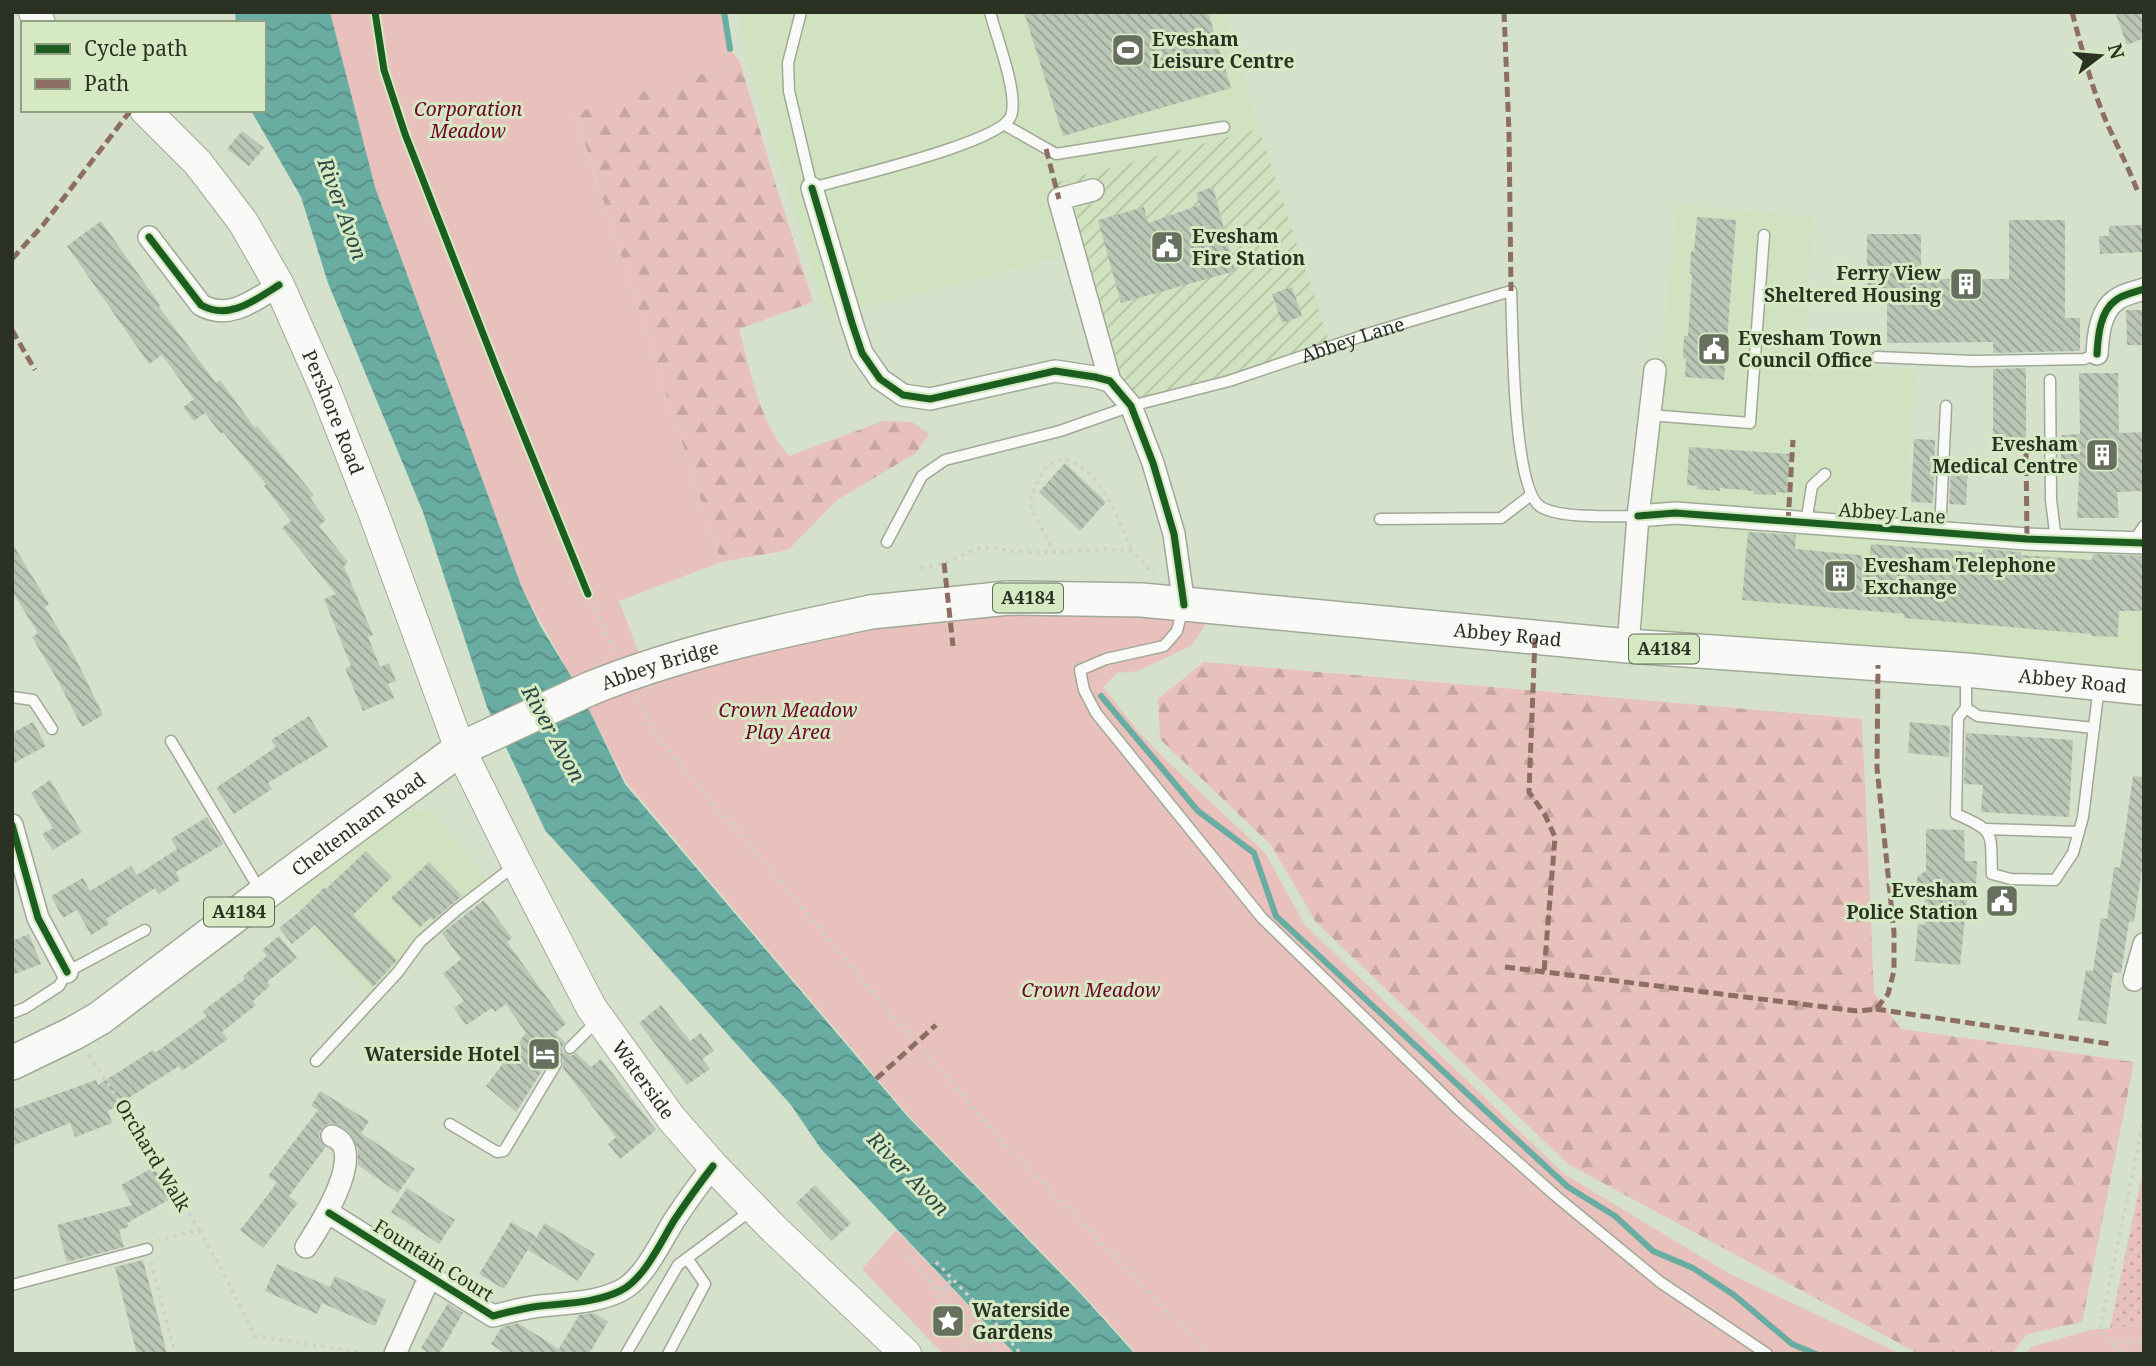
<svg xmlns="http://www.w3.org/2000/svg" width="2156" height="1366" font-family="'Noto Serif',serif">
<style>
.built{fill:#d0e2bf}
.industrial{fill:url(#industrial-furrows)}
.green{fill:#e8c0bc}
.forest{fill:url(#forest-firs)}
.garden{fill:url(#garden-dots)}
.water{fill:url(#water-waves)}
.lines{fill:none;stroke-linecap:round;stroke-linejoin:round}
.stream{stroke:#69aca2;stroke-width:6}
.building{fill:url(#building-back-hatch)}
.lane-casing{stroke:#a0a897;stroke-width:13}
.street-casing{stroke:#a0a897;stroke-width:24}
.secondary-casing{stroke:#a0a897;stroke-width:32}
.primary-casing{stroke:#a0a897;stroke-width:36}
.path{stroke:#cdd0c9;stroke-width:3.5;stroke-dasharray:3.5 5;stroke-linecap:butt}
.lane{stroke:#f9faf7;stroke-width:10}
.street{stroke:#f9faf7;stroke-width:21}
.secondary{stroke:#f9faf7;stroke-width:30}
.primary{stroke:#f9faf7;stroke-width:33}
.primary-bridge-casing{stroke:#a0a897;stroke-width:36;stroke-linecap:butt}
.primary-bridge{stroke:#f9faf7;stroke-width:33}
.quiet{stroke:#8d6e63;stroke-width:5;stroke-dasharray:10 5;stroke-linecap:butt}
.cycleway-casing{stroke:#d5e9c3;stroke-width:11}
.cycleway{stroke:#1b5e20;stroke-width:7}
.labels{text-anchor:middle;stroke-width:6;stroke-linejoin:round;paint-order:stroke}
.shield{fill:#d5e9c3;stroke:#5e6954;stroke-width:2}
.shield-label{font-size:18px;font-weight:bold;fill:#2b3224}
.poi-label{font-size:19px;font-weight:bold;fill:#2b3224;stroke:#d5e9c3;text-anchor:start}
.park-label{font-size:19px;font-style:italic;fill:#72032a;stroke:#d5e9c3}
.street-label{font-size:19px;fill:#2b3224;stroke:#d5e9c3}
.water-label{font-size:21px;font-style:italic;fill:#2b4846;stroke:#d5e9c3}
</style>
<defs>
<pattern id="industrial-furrows" width="10" height="10" patternUnits="userSpaceOnUse" patternTransform="scale(1.75)"><rect width="10" height="10" fill="#d0e2bf"/><path d="M-1 1l2-2M0 10L10 0M9 11l2-2" fill="none" stroke="#b3c2a4"/></pattern>
<pattern id="forest-firs" width="22" height="20" patternUnits="userSpaceOnUse" patternTransform="scale(1.75)"><rect width="22" height="20" fill="#e8c0bc"/><path d="M5 1l3.5 6h-7zM16 11l3.5 6h-7z" fill="#c7a5a1"/></pattern>
<pattern id="garden-dots" width="8" height="8" patternUnits="userSpaceOnUse" patternTransform="scale(1.75)"><rect width="8" height="8" fill="#e8c0bc"/><path d="M2 2h.1M6 6h.1" fill="none" stroke="#c7a5a1" stroke-width="1.8" stroke-linecap="round"/></pattern>
<pattern id="water-waves" width="16" height="10" patternUnits="userSpaceOnUse" patternTransform="scale(1.75)"><rect width="16" height="10" fill="#69aca2"/><path d="M0 5q4-4 8 0t8 0" fill="none" stroke="#578d84"/></pattern>
<pattern id="building-back-hatch" width="6" height="6" patternUnits="userSpaceOnUse" patternTransform="scale(1.75)"><rect width="6" height="6" fill="#bac6b6"/><path d="M-1 5l2 2M0 0l6 6M5-1l2 2" fill="none" stroke="#97a194"/></pattern>
</defs>
<rect width="100%" height="100%" fill="#d6e1cb"/>
<path class="built" d="M740,12H1224L1259,129L1054,183L1072,254L827,316L744,52Z
M1677,205L1813,217L1803,360L1916,369L1903,527L2144,540V678L1642,639L1645,522Z
M400,809L431,812L486,878L434,927L373,1000L284,894Z"/>
<path class="industrial" d="M1259,129L1331,347L1131,406L1110,381L1054,183Z"/>
<path class="green" d="M330,12H724L730,49L740,62L575,114L721,562L619,601L640,656L577,687L522,588L375,187Z
M1215,610L1192,645L1138,671L1117,673L1103,687L1138,731L1166,760L1265,853L1305,925L1564,1174L1730,1274L1901,1354H1137L1082,1293L909,1116L626,782L583,698L872,615Z
M896,1230L1015,1354H943L862,1269Z
M2144,1325V1354H2026L2031,1347L2090,1330Z"/>
<path class="forest" d="M740,62L774,179L813,302L739,329C751,373 759,421 789,456L883,421L912,422L929,434L916,453L837,500L788,550L721,562L575,113Z
M1204,662L1862,719L1874,993L1901,1029L2134,1062L2082,1322L2027,1334L2012,1354H1919L1568,1164L1316,922L1271,845L1160,739L1158,699Z"/>
<path class="garden" d="M2144,1166V1325L2110,1328Z"/>
<path class="water" d="M235,12H330L375,187L522,588L541,627L580,691L625,784L908,1117L1081,1294L1135,1354H1015L821,1149L791,1105L545,830L487,707L423,512L328,283L301,197L253,114L252,110H264V23H236Z"/>
<g class="lines">
<path class="stream" d="M724,12L730,49
M1101,696L1198,811L1254,853L1276,916L1529,1151L1568,1187L1615,1216L1653,1251L1693,1268L1734,1295L1792,1344L1816,1354"/>
</g>
<path class="building" d="M1024,12H1208L1231,88L1063,136Z
M2115,12H2144V38L2127,45Z
M242,131L264,148L249,166L227,149Z
M1213,187L1235,271L1121,303L1098,220L1144,207L1148,223L1200,205L1196,193Z
M1697,217L1736,220L1724,380L1685,377L1686,358H1683L1684,336H1688L1692,274H1690L1691,251H1694Z
M2009,220H2065V318H2080V351L1993,353V342L1887,343V290H1867V234H1921V279H2009Z
M101,221L160,305L159,307L216,383L220,380L255,428L257,426L314,495L310,498L326,520L319,526L348,562L344,566L373,635L368,637L380,667L389,663L396,681L388,684L394,698L363,711L345,668L351,666L324,599L336,594L282,528L291,521L264,486L266,484L223,432L221,434L205,413L194,421L183,407L194,399L162,355L149,364L67,246Z
M2142,225H2144V252L2100,254L2099,236H2109V226Z
M1292,287L1302,316L1282,323L1272,294Z
M2126,310H2144V345H2127Z
M2026,368V441H1993V369Z
M2079,373H2118L2119,433L2144,432V491L2117,492L2119,518H2077L2079,474L2061,475V435L2080,434Z
M1914,439L1935,440L1933,503L1911,502Z
M1689,447L1790,454L1787,493L1776,492V495L1754,494V491L1720,488V491L1697,489V486L1687,485Z
M1065,463L1106,502L1080,531L1039,492Z
M1951,468L1968,469L1966,505L1949,504Z
M1748,532L1796,535L1795,549L1870,556L1871,544L1983,553V549L2021,552V555L2092,560L2093,554L2144,556V611H2119L2118,637L2091,636V634L1904,618V614L1742,600Z
M12,543L49,604L45,607L75,657L103,715L82,727L57,679L32,637L38,633L12,591Z
M309,716L328,747L268,783L272,789L234,814L216,788L276,747L271,740Z
M33,722L46,746L12,764V733Z
M1910,722L1950,726L1949,757L1908,753Z
M1966,733L2073,740L2069,817L1981,812L1983,785L1964,784Z
M2133,776L2144,777V868H2142L2134,922L2129,921L2121,973L2113,972L2106,1024L2078,1020L2086,970L2093,971L2101,918L2107,919L2114,867L2120,868Z
M50,780L82,832L53,850L42,834L53,828L31,793Z
M207,817L223,844L176,872L180,880L159,894L155,888L106,919L109,924L91,935L77,910L63,918L51,896L83,878L90,891L131,866L137,875L177,849L171,839Z
M1926,829L1964,830L1965,861H1977L1976,893L1968,891L1960,965L1915,961L1918,924L1925,925V890L1919,888L1916,882L1918,876L1926,871Z
M366,851L392,877L353,915L397,960L373,987L315,925L292,944L279,928L298,913L325,887L326,889Z
M429,862L462,896L433,920L431,917L420,927L391,898Z
M484,900L512,938L507,942L566,1024L555,1033L565,1042L562,1047L564,1053L571,1056L576,1053L591,1067L601,1059L656,1130L620,1159L608,1144L616,1137L563,1068V1061L559,1057L552,1055L516,1112L486,1086L526,1033L506,1004L495,1012L492,1008L466,1025L454,1008L464,1001L443,974L461,959L442,933Z
M29,934L41,964L12,975V941Z
M279,936L297,958L267,982L270,986L253,1001L256,1005L222,1032L228,1039L182,1071L179,1066L108,1111L112,1123L75,1137L70,1123L12,1146V1110L96,1080L98,1085L153,1050L155,1053L207,1016L203,1011L245,979L243,976L267,956L262,950Z
M661,1005L690,1041L701,1033L714,1051L702,1059L710,1069L687,1085L639,1023Z
M320,1091L369,1121L361,1133L415,1169L398,1193L358,1165V1148L349,1132L336,1124L330,1123L324,1126L320,1131L319,1138L326,1147L289,1196L298,1203L263,1248L240,1230L277,1183L268,1176L318,1110L311,1106Z
M154,1167L172,1198L127,1223L129,1227L119,1230L124,1247L67,1262L57,1225L132,1205L121,1185Z
M815,1185L851,1223L832,1241L796,1203Z
M407,1188L455,1220L439,1244L391,1212Z
M511,1222L536,1236L504,1289L479,1274Z
M545,1223L595,1254L578,1281L528,1250Z
M143,1260L162,1333L167,1354H137L115,1267Z
M277,1264L330,1287L335,1276L386,1300L375,1326L322,1303L317,1314L265,1291Z
M448,1303L463,1313L439,1354H430L421,1348Z
M594,1313L608,1322L589,1354H506L491,1344L502,1327L518,1323L559,1349L579,1315Z"/>
<g class="lines">
<defs>
<g id="lane">
<path d="M801,12L788,63L789,91L812,188C845,178 1001,143 1011,116C1019,94 996,36 990,12"/>
<path d="M1005,125L1056,154L1224,127"/>
<path d="M1877,357L1973,361L2084,359L2097,354"/>
<path d="M2050,380L2051,500L2056,540"/>
<path d="M1649,415L1750,423L1764,235"/>
<path d="M1380,519L1501,518L1531,495"/>
<path d="M1806,523L1812,486L1825,474"/>
<path d="M1940,532L1946,406"/>
<path id="s1" d="M887,542L922,476L945,460L1060,431L1131,406L1229,381L1377,331L1511,291C1513,328 1512,490 1541,507C1561,519 1614,516 1638,516"/>
<path d="M2133,542L2144,526"/>
<path d="M1183,607L1177,631L1164,646L1106,659L1080,670L1084,690L1096,713L1262,918L1460,1111L1557,1197L1660,1282L1767,1354"/>
<path d="M1966,673V708L1978,716L2094,728"/>
<path d="M12,697L33,700L52,729"/>
<path d="M1966,708L1958,718L1956,814C1997,832 1990,832 1992,874L2011,879L2055,880L2073,853L2083,817L2099,686"/>
<path d="M171,741L261,892"/>
<path d="M1985,829L2079,832"/>
<path d="M12,1013L25,1008L59,986L67,972L145,930"/>
<path d="M570,1048L597,1021"/>
<path d="M316,1061L398,972L420,942L458,909L514,866"/>
<path d="M450,1124L497,1152L504,1151L556,1064"/>
<path d="M12,1285L147,1249"/>
<path d="M626,1354L678,1265L753,1209"/>
<path d="M668,1354L705,1284L687,1258"/>
</g>
<path id="street" d="M812,188L852,323L862,353L880,379L903,395L930,399L1055,371L1095,377L1110,381L1131,406L1153,463L1174,534L1184,605
M1093,190L1059,199L1110,381
M149,237L201,305C229,321 255,300 279,285
M2097,354C2098,336 2100,311 2116,300C2123,294 2136,292 2144,289
M1638,516L1675,513L2027,539L2144,543
M1628,646L1638,516L1655,370
M12,825L38,918L67,972
M2134,980L2144,944
M329,1213L493,1316C508,1312 524,1308 540,1306C567,1303 595,1303 620,1291C644,1280 661,1241 675,1219C687,1201 700,1183 713,1166
M306,1247C319,1227 359,1165 341,1142C341,1141 333,1136 332,1136
M395,1354L429,1278"/>
<g id="secondary">
<path d="M34,12L40,23"/>
<path id="s2" d="M145,110L198,163L243,222L279,285L325,389L374,514L460,749L517,864L591,1007L671,1118L713,1166L774,1229L906,1354"/>
</g>
<g id="primary">
<path id="s3" d="M871,612L1008,598L1142,600L1628,646L1966,670L2144,688"/>
<path id="s4" d="M12,1063L74,1033L100,1018L277,884L460,749L589,689"/>
</g>
</defs>
<use href="#lane" class="lane-casing"/>
<use href="#street" class="street-casing"/>
<use href="#secondary" class="secondary-casing"/>
<use href="#primary" class="primary-casing"/>
<path class="path" d="M375,12L384,70L405,134L498,372L588,594L615,652
M1044,553L1108,549L1132,551L1154,574
M921,568L944,563L977,549L992,547L1012,551L1044,553L1050,546L1049,541L1031,509V495L1046,466L1063,458C1103,471 1117,516 1132,551
M638,700L657,736L916,1043L1005,1144L1209,1354
M89,1055L165,1171L199,1230L159,1240
M199,1230L222,1270L255,1336L372,1354
M900,1250L968,1317L999,1354
M151,1262L175,1354
M936,1262L996,1324L1021,1354
M929,1280L951,1322L978,1354
M947,1286L942,1291L952,1279
M990,1343L1001,1330
M2111,1343L2144,1341
M956,1354L967,1342
M2131,1354L2109,1343L2100,1329L2144,1119"/>
<use href="#lane" class="lane"/>
<use href="#street" class="street"/>
<use href="#secondary" class="secondary"/>
<use href="#primary" class="primary"/>
<defs>
<g id="primary-bridge">
<path id="s5" d="M589,689C680,652 775,632 871,612"/>
</g>
</defs>
<use href="#primary-bridge" class="primary-bridge-casing"/>
<use href="#primary-bridge" class="primary-bridge"/>
<path class="quiet" d="M1504,12L1509,132L1511,291
M2072,12C2082,49 2091,86 2106,121C2116,144 2128,166 2137,190
M1046,149L1059,199
M12,259L43,225L131,110
M12,330L35,370
M2026,451L2027,539
M1788,522L1793,440
M944,563L953,646
M1535,638L1529,792L1545,815L1555,837L1544,972
M1505,967L1857,1011L1876,1009L1888,994L1894,971V932L1877,768L1878,665
M1876,1009L2110,1044
M876,1079L936,1025"/>
<defs>
<path id="cycleway" d="M375,12L384,70L405,134L498,372L588,594
M812,188L852,323L862,353L880,379L903,395L930,399L1055,371L1095,377L1110,381L1131,406L1153,463L1174,534L1184,605
M149,237L201,305C229,321 255,300 279,285
M2097,354C2098,336 2100,311 2116,300C2123,294 2136,292 2144,289
M1638,516L1675,513L2027,539L2144,543
M12,825L38,918L67,972
M329,1213L493,1316C508,1312 524,1308 540,1306C567,1303 595,1303 620,1291C644,1280 661,1241 675,1219C687,1201 700,1183 713,1166"/>
</defs>
<use href="#cycleway" class="cycleway-casing"/>
<use href="#cycleway" class="cycleway"/>
</g>
<defs>
<symbol id="stadium-square" viewBox="-11 -11 22 22"><rect x="-9" y="-9" width="18" height="18" rx="4" fill="#676f5e" stroke="#d5e9c3"/><path d="M0-5a6.5 5 0 1 0 0 10a6.5 5 0 1 0 0-10ZM-3.5-1.8h7v3.6h-7Z" fill="#fff"/></symbol>
<symbol id="civic-square" viewBox="-11 -11 22 22"><rect x="-9" y="-9" width="18" height="18" rx="4" fill="#676f5e" stroke="#d5e9c3"/><path d="M-.6-6.5H3V-4.5H.6V-3L4-1V1h2V6H-6V1h2V-1L-.6-3ZM-1.2 2.5V6h2.4V2.5Z" fill="#fff"/></symbol>
<symbol id="building-square" viewBox="-11 -11 22 22"><rect x="-9" y="-9" width="18" height="18" rx="4" fill="#676f5e" stroke="#d5e9c3"/><path d="M-4-6H4V6H1V3H-1V6H-4ZM-2.5-4.3h1.7v1.8h-1.7ZM.8-4.3h1.7v1.8H.8ZM-2.5-1h1.7V.8h-1.7ZM.8-1h1.7V.8H.8Z" fill="#fff"/></symbol>
<symbol id="hotel-square" viewBox="-11 -11 22 22"><rect x="-9" y="-9" width="18" height="18" rx="4" fill="#676f5e" stroke="#d5e9c3"/><path d="M-6-4.5h1.5V1H6V5H4.5V3h-9V5H-6ZM-4 0a1.8 1.8 0 1 1 3.6 0ZM.5 0V-2.5h3Q6-2.5 6 0Z" fill="#fff"/></symbol>
<symbol id="sight-square" viewBox="-11 -11 22 22"><rect x="-9" y="-9" width="18" height="18" rx="4" fill="#676f5e" stroke="#d5e9c3"/><path d="M0-6L1.8-2.2L6-1.7L2.9 1.2L3.7 5.4L0 3.3L-3.7 5.4L-2.9 1.2L-6-1.7L-1.8-2.2Z" fill="#fff"/></symbol>
</defs>
<g fill-rule="evenodd">
<use href="#stadium-square" x="1109" y="31" width="38" height="38"/>
<use href="#civic-square" x="1148" y="228" width="38" height="38"/>
<use href="#building-square" x="1947" y="265" width="38" height="38"/>
<use href="#civic-square" x="1695" y="330" width="38" height="38"/>
<use href="#building-square" x="2083" y="436" width="38" height="38"/>
<use href="#building-square" x="1821" y="557" width="38" height="38"/>
<use href="#civic-square" x="1983" y="882" width="38" height="38"/>
<use href="#hotel-square" x="525" y="1035" width="38" height="38"/>
<use href="#sight-square" x="929" y="1302" width="38" height="38"/>
</g>
<g class="labels">
<g class="shield">
<rect x="993" y="583.5" width="70" height="29" rx="5"/>
<rect x="1629" y="634.5" width="70" height="29" rx="5"/>
<rect x="204" y="897.5" width="70" height="29" rx="5"/>
</g>
<g class="shield-label">
<text x="1028" y="604">A4184</text>
<text x="1664" y="655">A4184</text>
<text x="239" y="918">A4184</text>
</g>
<g class="poi-label">
<text x="1152" y="46">Evesham<tspan x="1152" dy="22">Leisure Centre</tspan></text>
<text x="1192" y="243">Evesham<tspan x="1192" dy="22">Fire Station</tspan></text>
<text x="1941" y="280" text-anchor="end">Ferry View<tspan x="1941" dy="22">Sheltered Housing</tspan></text>
<text x="1738" y="345">Evesham Town<tspan x="1738" dy="22">Council Office</tspan></text>
<text x="2078" y="451" text-anchor="end">Evesham<tspan x="2078" dy="22">Medical Centre</tspan></text>
<text x="1864" y="572">Evesham Telephone<tspan x="1864" dy="22">Exchange</tspan></text>
<text x="1978" y="897" text-anchor="end">Evesham<tspan x="1978" dy="22">Police Station</tspan></text>
<text x="520" y="1061" text-anchor="end">Waterside Hotel</text>
<text x="972" y="1317">Waterside<tspan x="972" dy="22">Gardens</tspan></text>
</g>
<g class="park-label">
<text x="468" y="116">Corporation<tspan x="468" dy="22">Meadow</tspan></text>
<text x="788" y="717">Crown Meadow<tspan x="788" dy="22">Play Area</tspan></text>
<text x="1091" y="997">Crown Meadow</text>
</g>
<g class="street-label">
<text dy="7" stroke="none"><textPath href="#s1" startOffset="528">Abbey Lane</textPath></text>
<text dy="7" stroke="none"><textPath href="#s2" startOffset="360">Pershore Road</textPath></text>
<text transform="translate(1892 513) rotate(4)" y="7">Abbey Lane</text>
<text dy="7" stroke="none"><textPath href="#s3" startOffset="639">Abbey Road</textPath></text>
<text dy="7" stroke="none"><textPath href="#s5" startOffset="75">Abbey Bridge</textPath></text>
<text dy="7" stroke="none"><textPath href="#s3" startOffset="1206">Abbey Road</textPath></text>
<text dy="7" stroke="none"><textPath href="#s4" startOffset="422">Cheltenham Road</textPath></text>
<text dy="7" stroke="none"><textPath href="#s2" startOffset="1099">Waterside</textPath></text>
<text transform="translate(153 1155) rotate(59)" y="7">Orchard Walk</text>
<text transform="translate(434 1260) rotate(32)" y="7">Fountain Court</text>
</g>
<g class="water-label">
<text transform="translate(342 209) rotate(70)" y="7">River Avon</text>
<text transform="translate(553 734) rotate(61)" y="7">River Avon</text>
<text transform="translate(908 1174) rotate(46)" y="7">River Avon</text>
</g>
</g>
<rect width="2156" height="1366" fill="none" stroke="#2b3224" stroke-width="28"/>
<rect x="21" y="21" width="245" height="91" fill="#d5e9c3" stroke="#91a083" stroke-width="2"/>
<rect x="35" y="44" width="35" height="10" fill="#1b5e20" stroke="#91a083" stroke-width="2"/>
<text x="84" y="56" font-size="21" fill="#2b3224">Cycle path</text>
<rect x="35" y="79" width="35" height="10" fill="#8d6e63" stroke="#91a083" stroke-width="2"/>
<text x="84" y="91" font-size="21" fill="#2b3224">Path</text>
<g transform="translate(2100 56) rotate(74)" stroke="#d5e9c3" stroke-width="5" paint-order="stroke">
<path d="M0-5L12 26L0 18L-12 26Z" fill="#2b3224"/>
<text y="-10" font-size="19" font-weight="bold" text-anchor="middle" fill="#2b3224">N</text>
</g>
</svg>
